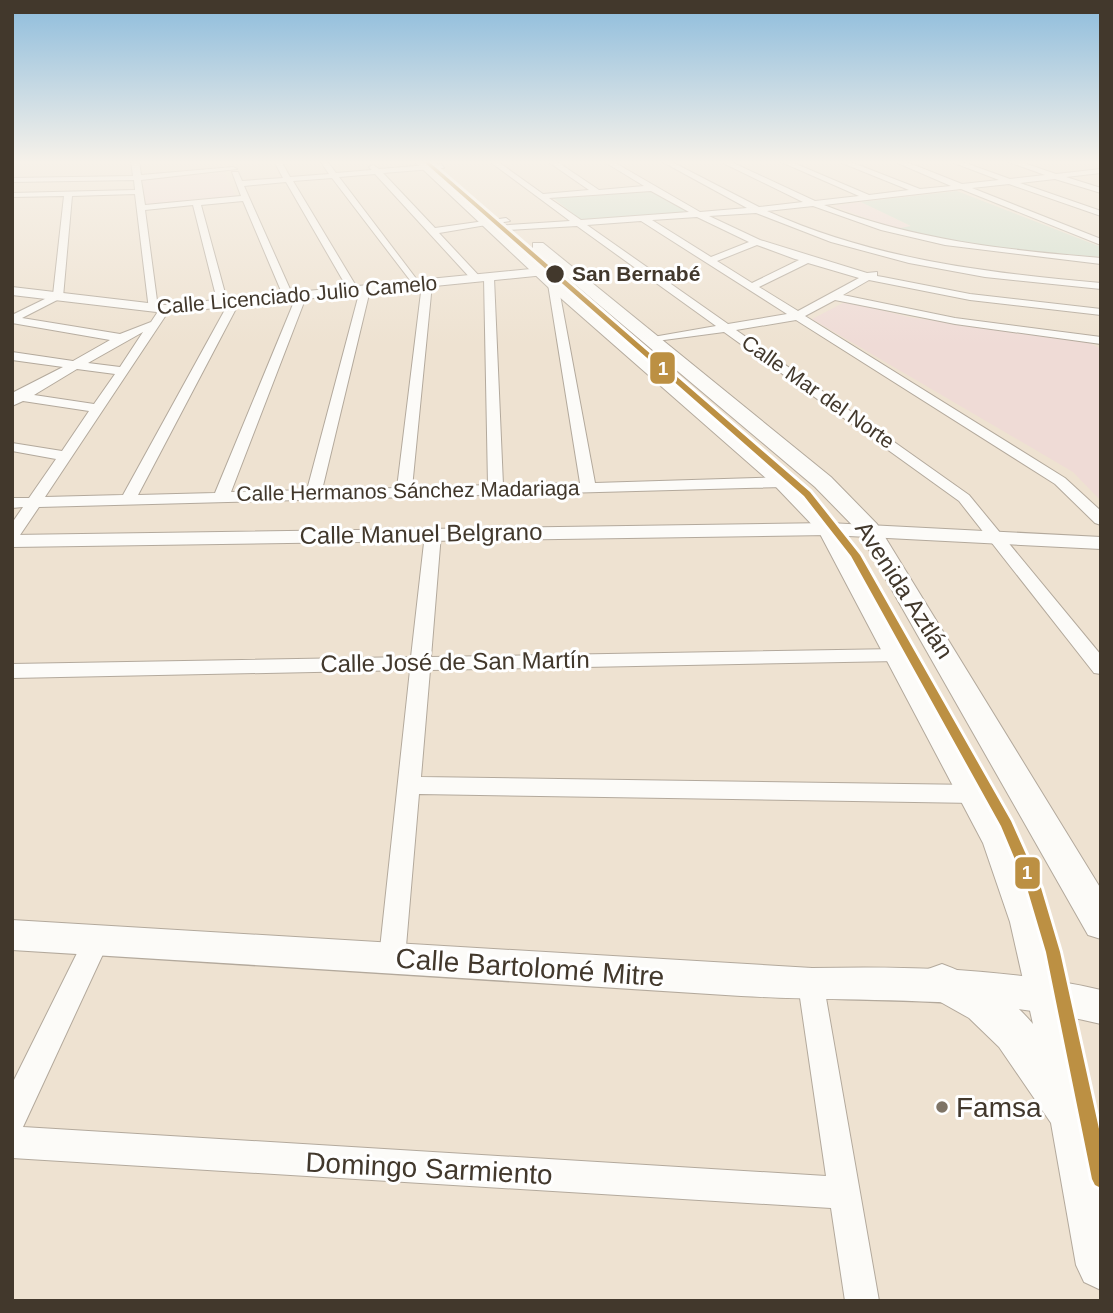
<svg xmlns="http://www.w3.org/2000/svg" width="1113" height="1313" font-family="Arial,sans-serif">
<style>
.education{fill:#efdbd6}
.green{fill:#d1dfce}
.lines{fill:none;stroke-linecap:round;stroke-linejoin:round}
.minor-casing{stroke:#b3a99c;stroke-width:2}
.tertiary-casing{stroke:#b3a99c;stroke-width:2}
.secondary-casing{stroke:#b3a99c;stroke-width:2}
.minor{fill:#fcfbf8;fill-rule:evenodd}
.tertiary{fill:#fcfbf8;fill-rule:evenodd}
.secondary{fill:#fcfbf8;fill-rule:evenodd}
.metro-1-casing{stroke:#fff;stroke-width:6}
.metro-1{fill:#bc9043;fill-rule:evenodd}
.stop-dot{fill:#42382c;stroke:#fff;stroke-width:2.5}
.poi-dot{fill:#7e7466;stroke:#fff;stroke-width:2.5}
.labels{text-anchor:middle;stroke-width:6;stroke-linejoin:round;paint-order:stroke}
.far-stop-label{font-size:21px;font-weight:bold;fill:#42382c;stroke:#fff;text-anchor:start}
.far-street-label{font-size:21px;fill:#42382c;stroke:#fff}
.street-label{font-size:24px;fill:#42382c;stroke:#fff}
.near-street-label{font-size:28px;fill:#42382c;stroke:#fff}
.near-poi-label{font-size:28px;fill:#42382c;stroke:#fff;text-anchor:start}
.line-badge{stroke:#fff;stroke-width:2.5}
.badge-label{font-size:19px;text-anchor:middle;font-weight:bold;fill:#fff}
</style>
<rect width="100%" height="100%" fill="#eee2d1"/>
<path class="education" d="M224,171L236,197L146,205L140,179Z
M861,202L912,227L895,229L834,206Z
M847,301L908,317L1088,342L1101,349V501L1073,472L812,319Z"/>
<path class="green" d="M654,190L694,212L581,220L552,197Z
M957,191L1101,247V257L991,248L895,229L911,226L861,202Z"/>
<g class="lines">
<defs>
<path id="minor" d="M131,161H139L141,175L233,167L237,169L141,180L145,205L241,196L232,172H238L242,181L283,178L274,161H281L290,177L329,174L320,161H327L336,173L372,170L369,167L373,165L379,169L441,164L444,168L383,173L435,228L506,218L510,221L439,233L482,279L473,281L375,174L339,177L421,285L416,288L332,178L293,181L359,291L354,294L349,291L286,182L244,186L294,298L289,301L284,298L243,201L201,205L228,304L234,300L239,303L138,495L215,493L296,297L301,294L306,297L231,492L307,490L360,290L365,287L370,290L322,490L397,488L422,284L427,281L432,284L412,488L488,485L484,278L489,275L494,278L503,485L580,483L548,284L553,281L558,284L595,483L784,477L792,482L784,487L39,507L18,538L12,540V523L23,507L12,508V498H29L56,459L12,451V443L62,451L89,411L23,401L12,406V393L63,367L12,360V352L73,361L110,340L12,323V315L53,295L64,196L12,197V193L135,190L134,180L12,182V178L133,176ZM135,194L149,310L158,308L145,210L193,205L218,304L227,306L123,495L45,497L170,309L161,307L151,322L120,334L22,318L63,297L72,196ZM143,332L120,367L88,363ZM77,369L115,374L94,404L34,395Z
M489,161H497L543,194L589,190L547,161H556L599,190L644,186L603,161H612L700,212L747,208L661,161H670L759,207L803,202L719,161H729L815,201L859,196L779,161H789L869,195L909,190L837,161H848L920,189L951,186L893,161H904L962,184L999,180L949,161H960L1010,179L1045,175L1006,161H1018L1056,174L1101,169V173L1066,177L1101,188V193L1055,179L1020,183L1101,211V216L1009,184L972,188L1101,239V245L961,189L824,205C913,240 1006,250 1101,258V264L945,245L881,230L813,206L767,211C872,259 987,273 1101,283V289L985,277L909,263L831,242L756,213L709,216L760,240L867,273L877,272V276L883,277L970,294L1101,309V315L970,300L869,280L843,295L955,318L1101,337V344L955,324L835,300L805,316L1065,478L1101,511V525L1095,523L1055,484L796,320L736,330L969,495L1101,655V674L1094,673L959,501L724,332L649,342V338L653,337L716,326L577,226L491,231L494,226L570,221ZM651,191L689,212L581,220L549,198ZM697,217L749,242L711,257L652,220ZM641,221L787,314L728,324L587,225ZM757,245L795,259L799,260L752,283L717,261ZM808,263L859,278L798,311L759,287Z
M433,529L441,534L431,657L898,649L908,655L898,661L430,670L421,777L975,785L983,788L986,794L983,800L975,803L419,794L405,958L401,966L392,970L383,966L379,958L410,670L12,678V664L411,657L425,534Z
M97,927L106,931L110,939L23,1127L826,1176L798,984L802,975L812,971L822,975L879,1301H845L831,1208L12,1158V1084L88,931Z"/>
<path id="tertiary" d="M416,161H439L420,166Z
M541,268L547,272L545,275L165,313L12,295V287L165,305Z
M829,523L1101,537V549L829,535L12,547V535Z
M12,920L812,968C910,966 1005,968 1101,990V1024C978,994 865,1003 741,996C498,980 255,965 12,950Z"/>
<path id="secondary" d="M414,161H426L558,281L792,477L841,529L1012,832L1048,922L1067,993L1101,1149V1290L1084,1282L1076,1265L1051,1123L999,1047L969,1018L928,995L922,982L928,969L942,964C977,977 1009,995 1033,1024L1010,922L983,843L819,532L776,487L548,287Z
M533,243H543L831,477L877,524L1101,889V939L1088,935L859,532L815,487L533,249Z"/>
</defs>
<use href="#minor" class="minor-casing"/>
<use href="#tertiary" class="tertiary-casing"/>
<use href="#secondary" class="secondary-casing"/>
<use href="#minor" class="minor"/>
<use href="#tertiary" class="tertiary"/>
<use href="#secondary" class="secondary"/>
<defs>
<path id="metro-1" d="M428,161L810,492L860,555L1011,821L1041,888L1060,952L1101,1138V1188L1095,1185L1092,1179L1046,952L1027,888L1001,826L851,556L804,496L423,161Z"/>
</defs>
<use href="#metro-1" class="metro-1-casing"/>
<use href="#metro-1" class="metro-1"/>
</g>
<linearGradient id="sky" x2="0" y2="1"><stop stop-color="#8dbcdc"/><stop offset="0.47" stop-color="#f7f2ea"/><stop offset="1" stop-color="#f7f2ea" stop-opacity="0"/></linearGradient>
<rect width="1113" height="345" fill="url(#sky)"/>
<circle class="stop-dot" cx="555" cy="274" r="10"/>
<circle class="poi-dot" cx="942" cy="1107" r="7"/>
<g class="labels">
<g class="far-stop-label">
<text x="572" y="281">San Bernabé</text>
</g>
<g class="far-street-label">
<text transform="translate(297 295) rotate(-5)" y="7">Calle Licenciado Julio Camelo</text>
<text transform="translate(818 392) rotate(35)" y="7">Calle Mar del Norte</text>
<text transform="translate(408 491) rotate(-1)" y="7">Calle Hermanos Sánchez Madariaga</text>
</g>
<g class="street-label">
<text transform="translate(421 534) rotate(-1)" y="8">Calle Manuel Belgrano</text>
<text transform="translate(904 590) rotate(57)" y="8">Avenida Aztlán</text>
<text transform="translate(455 662) rotate(-1)" y="8">Calle José de San Martín</text>
</g>
<g class="near-street-label">
<text transform="translate(530 967) rotate(4)" y="10">Calle Bartolomé Mitre</text>
<text transform="translate(429 1168) rotate(3)" y="10">Domingo Sarmiento</text>
</g>
<g class="near-poi-label">
<text x="956" y="1117">Famsa</text>
</g>
</g>
<g class="line-badge">
<rect x="649" y="351" width="27" height="34" rx="7" fill="#bc9043"/>
<rect x="1014" y="856" width="27" height="34" rx="7" fill="#bc9043"/>
</g>
<g class="badge-label">
<text x="663" y="375">1</text>
<text x="1027" y="879">1</text>
</g>
<rect width="1113" height="1313" fill="none" stroke="#42382c" stroke-width="28"/>
</svg>
